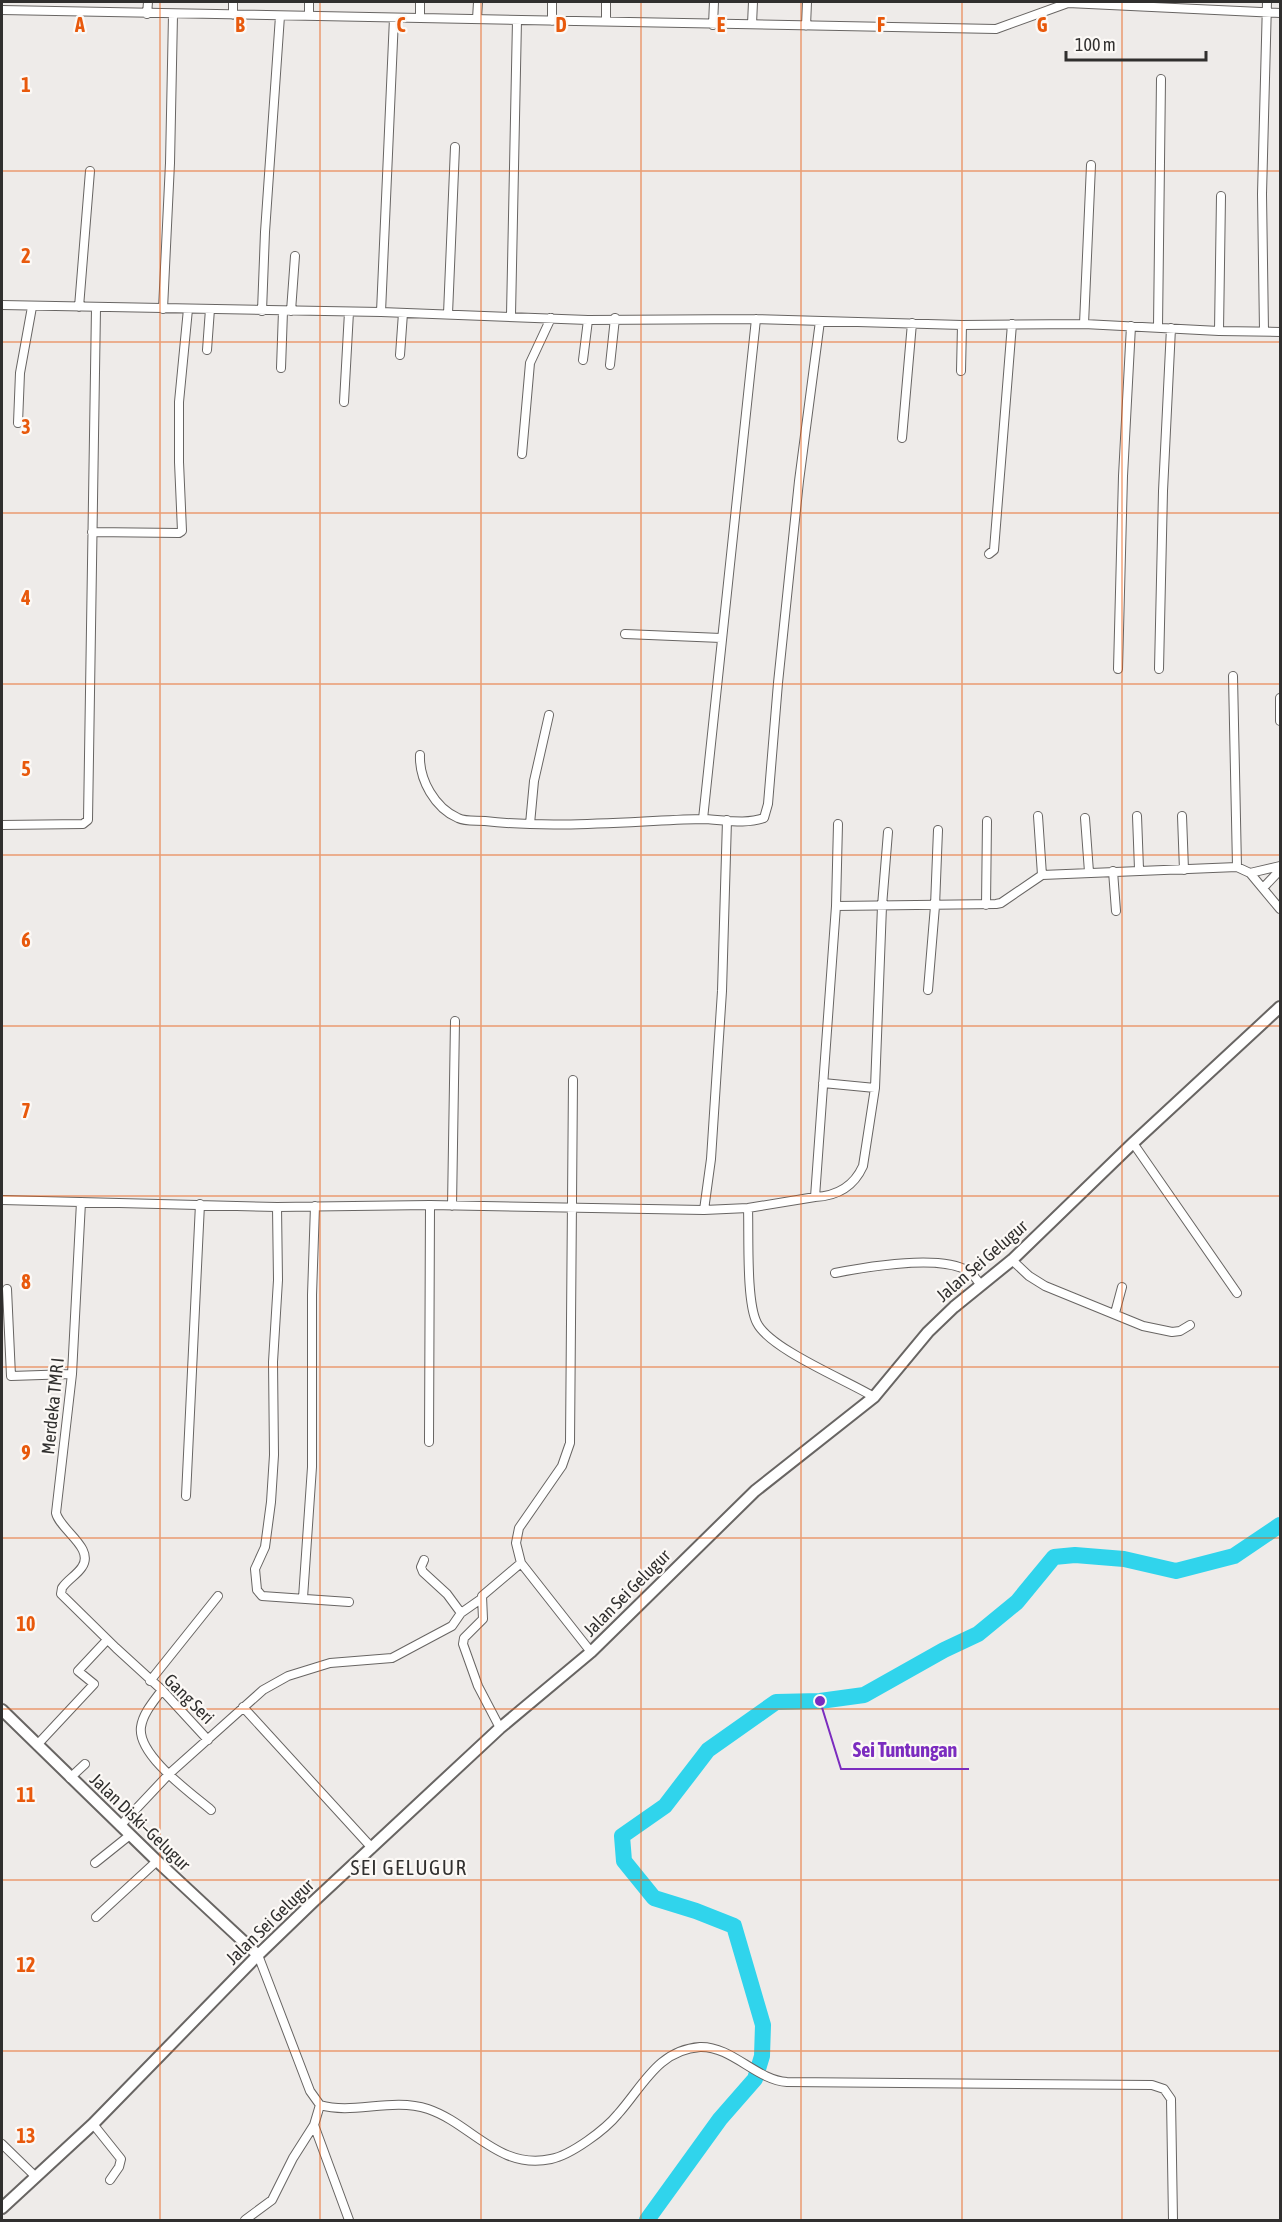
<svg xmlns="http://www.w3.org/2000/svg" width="1282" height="2222" font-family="'Asap Condensed',sans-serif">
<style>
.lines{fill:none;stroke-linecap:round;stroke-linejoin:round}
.river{stroke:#30d4ec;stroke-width:16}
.minor-casing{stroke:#686563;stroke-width:10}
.secondary-casing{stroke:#686563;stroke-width:14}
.minor{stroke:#fff;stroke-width:8}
.secondary{stroke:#fff;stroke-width:10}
.grid{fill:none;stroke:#e8590c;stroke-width:1.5;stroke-opacity:0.55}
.labels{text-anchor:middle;stroke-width:4.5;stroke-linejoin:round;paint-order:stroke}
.street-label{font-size:18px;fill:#302f2e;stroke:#fcf9f6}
.quarter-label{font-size:21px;letter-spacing:1.5px;fill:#302f2e;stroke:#fcf9f6}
.grid-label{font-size:20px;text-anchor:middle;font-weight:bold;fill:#e8590c;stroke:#fcf9f6;stroke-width:4.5;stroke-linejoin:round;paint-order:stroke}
.leader{fill:none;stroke:#7b2cbf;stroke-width:2}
.callout-dot{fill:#7b2cbf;stroke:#fcf9f6;stroke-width:2}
.callout-label{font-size:20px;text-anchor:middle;font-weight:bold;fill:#7b2cbf;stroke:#fcf9f6;stroke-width:4.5;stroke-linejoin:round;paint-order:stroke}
</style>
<rect width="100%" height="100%" fill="#eeebe9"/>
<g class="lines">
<path class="river" d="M647,2220L720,2119L755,2079L762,2056L763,2025L734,1926L696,1911L654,1898L624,1861L622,1836L665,1806L708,1750L776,1702L820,1701L864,1695L944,1650L978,1634L1017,1602L1054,1557L1075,1555L1124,1559L1176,1571L1234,1556L1280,1525"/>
<defs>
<path id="minor" d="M309,2V16
M2,10L996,29L1068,3L1280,13
M147,14L148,2
M233,15V2
M420,17V2
M477,19L478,2
M606,20V2
M552,21V2
M752,24L753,2
M713,25L714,2
M806,26L807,2
M2,305L381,312L588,320L756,319L962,325L1084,324L1219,331L1280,332
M79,307L90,171
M163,309L170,163L173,15
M262,311L265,232L280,16
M291,311L295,256
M381,312L394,18
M448,314L455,147
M511,315L517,20
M1084,324L1091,165
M1158,327L1161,79
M1219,331L1221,196
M1264,331L1262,194L1267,2
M207,350L210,309
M400,355L403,313
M583,360L588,320
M610,365L615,318
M281,368L283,311
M961,371L962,325
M344,402L349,312
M18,423L20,373L32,307
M902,438L912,323
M522,454L530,363L551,318
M92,532L179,533L182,531L179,462V402L188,309
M989,554L994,550L1012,324
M625,634L721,638
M1118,669L1123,476L1131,326
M1159,669L1163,491L1171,328
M1233,676L1237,867
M1280,698V721
M420,755C419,780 435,808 458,818C466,822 477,820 485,821C554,829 631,821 700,819C721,819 744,825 764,818L768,804L778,683L799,481L820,321
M1038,816L1042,875
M1137,816L1139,869
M1182,816L1184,870
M1085,818L1089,872
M703,819L756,319
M530,824L534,781L549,715
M2,825L83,824L88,820L96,308
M1113,871L1116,911
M1250,873L1280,866
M1263,888L1280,870
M986,905L987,821
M836,906L996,904L1001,903L1042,875L1237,867L1250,873L1280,909
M928,990L935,906L938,830
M573,1080L570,1443L562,1466L519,1528L516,1543L521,1563L591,1652
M823,1083L875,1088L882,906L888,832
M1133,1143L1237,1293
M815,1197C837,1196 854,1186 863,1166L875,1088
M2,1200L277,1207L430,1205L704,1210L748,1208L815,1197L836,906L838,824
M81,1202L72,1374L56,1513C60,1530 95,1548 82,1567C77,1575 67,1580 62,1588L61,1594L116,1648L162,1690L208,1740
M452,1206L455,1021
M277,1207L278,1280L273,1362L274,1455L271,1502L265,1547L255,1569L257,1590L262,1596L349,1602
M748,1208C749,1235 746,1302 757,1323C770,1349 846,1380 874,1397
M704,1210L711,1159L722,991L727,820
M1012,1260L1029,1276L1045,1286L1143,1326L1172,1332L1180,1331L1190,1325
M835,1273C866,1267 940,1254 968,1271C972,1273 977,1280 980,1284
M7,1289L11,1376L72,1374
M1115,1313L1122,1287
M429,1442L430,1205
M186,1496L200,1204
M424,1560L421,1567L423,1572L447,1594L461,1613
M303,1598L312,1467V1295L315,1206
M150,1681L218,1596
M162,1690C154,1701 143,1713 141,1727C137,1755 191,1793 211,1810
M243,1707L372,1848
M500,1728L478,1686L463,1644L464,1638L483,1619L482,1596L521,1563
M37,1745L94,1684L78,1671L107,1640
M70,1778L85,1764
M120,1826L169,1774L263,1690L288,1676L330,1663L392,1658L452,1626L461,1613L481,1599
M95,1863L130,1835
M96,1917L157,1861
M258,1955L310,2091L320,2105C354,2115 391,2097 428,2109C472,2124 498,2170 551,2159C571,2155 605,2130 618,2114C643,2086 658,2050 700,2047C732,2046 756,2080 787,2082L1152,2085L1164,2089L1171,2099L1173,2220
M93,2124L121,2159L119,2167L110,2180
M314,2125L349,2220
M2,2144L35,2176
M245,2220L272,2200L293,2158L314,2125L320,2105"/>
<path id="secondary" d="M2,1710L157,1861L258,1955
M2,2208L93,2124L258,1955L313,1902L500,1728L591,1652L755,1491L874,1397L928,1332L954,1307L1012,1260L1133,1143L1280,1007"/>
</defs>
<use href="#minor" class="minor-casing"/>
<use href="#secondary" class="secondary-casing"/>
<use href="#minor" class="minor"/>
<use href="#secondary" class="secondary"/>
</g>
<path class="grid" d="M160,2V2220M320,2V2220M481,2V2220M641,2V2220M801,2V2220M962,2V2220M1122,2V2220M2,171H1280M2,342H1280M2,513H1280M2,684H1280M2,855H1280M2,1026H1280M2,1196H1280M2,1367H1280M2,1538H1280M2,1709H1280M2,1880H1280M2,2051H1280"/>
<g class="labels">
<g class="street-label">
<text transform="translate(982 1261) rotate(-41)" y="6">Jalan Sei Gelugur</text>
<text transform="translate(53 1406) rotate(-84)" y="6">Merdeka TMR I</text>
<text transform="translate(627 1593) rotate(-45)" y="6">Jalan Sei Gelugur</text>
<text transform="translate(189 1699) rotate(45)" y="6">Gang Seri</text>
<text transform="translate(140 1822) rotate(44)" y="6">Jalan Diski–Gelugur</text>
<text transform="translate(270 1922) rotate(-44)" y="6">Jalan Sei Gelugur</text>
</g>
<g class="quarter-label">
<text x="409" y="1875">SEI GELUGUR</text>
</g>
</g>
<g class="grid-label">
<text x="80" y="32">A</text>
<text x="240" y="32">B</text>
<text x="401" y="32">C</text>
<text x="561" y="32">D</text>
<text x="721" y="32">E</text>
<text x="881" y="32">F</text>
<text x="1042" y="32">G</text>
<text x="26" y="92">1</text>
<text x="26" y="263">2</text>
<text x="26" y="434">3</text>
<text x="26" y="605">4</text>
<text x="26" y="776">5</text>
<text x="26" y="947">6</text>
<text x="26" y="1118">7</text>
<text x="26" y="1289">8</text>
<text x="26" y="1460">9</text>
<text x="26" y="1631">10</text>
<text x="26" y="1802">11</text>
<text x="26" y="1972">12</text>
<text x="26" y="2143">13</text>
</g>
<path class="leader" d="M820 1701L841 1769H969"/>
<circle class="callout-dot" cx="820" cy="1701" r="6"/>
<g class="callout-label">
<text x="905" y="1757">Sei Tuntungan</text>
</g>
<rect width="1282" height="2222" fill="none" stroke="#302f2e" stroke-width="6"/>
<path d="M1066 51v9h140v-9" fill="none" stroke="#302f2e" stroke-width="3"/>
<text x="1075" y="51" font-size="18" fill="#302f2e" stroke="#fcf9f6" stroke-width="4.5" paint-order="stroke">100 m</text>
</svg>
